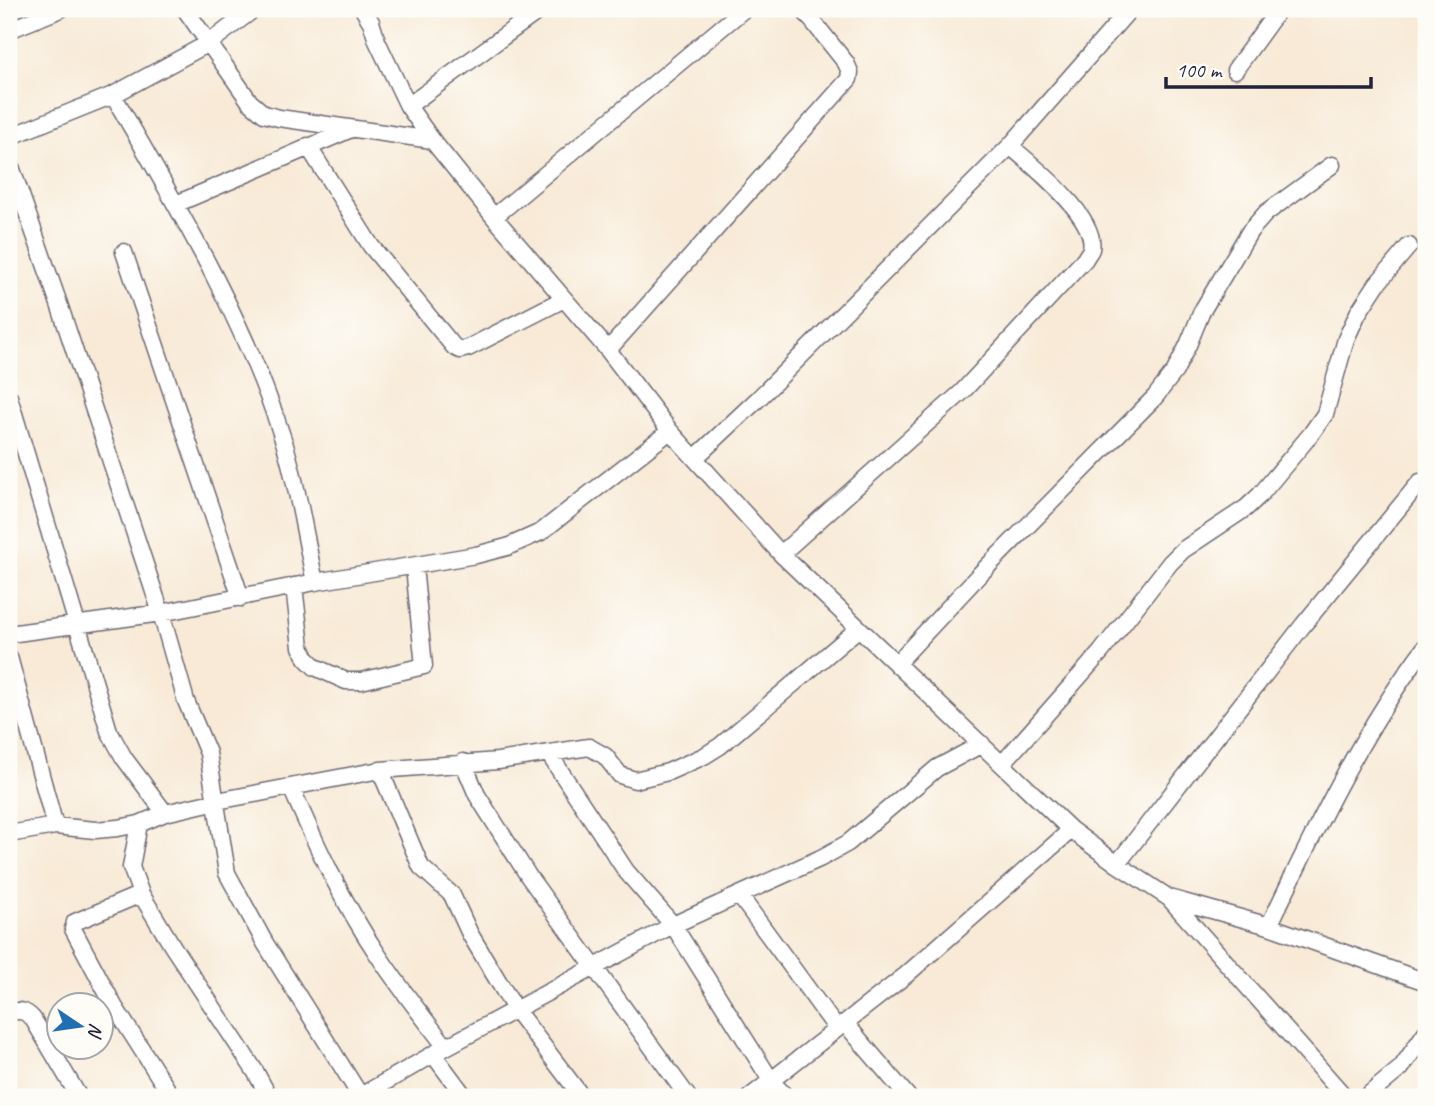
<svg xmlns="http://www.w3.org/2000/svg" width="1435" height="1106" font-family="Caveat,sans-serif">
<style>
.lines{fill:none;stroke-linecap:round;stroke-linejoin:round}
.street-casing{stroke:#6d6872;stroke-width:19}
.street{stroke:#fff;stroke-width:16}
</style>
<rect width="100%" height="100%" fill="#fdfcf7"/>
<filter id="ink" filterUnits="userSpaceOnUse"><feTurbulence type="fractalNoise" baseFrequency=".0143" numOctaves="2"/><feDisplacementMap in="SourceGraphic" scale="14" xChannelSelector="R" yChannelSelector="G"/><feConvolveMatrix kernelMatrix="1 2 1 2 8 2 1 2 1" color-interpolation-filters="sRGB"/></filter>
<filter id="wash" filterUnits="userSpaceOnUse"><feTurbulence type="fractalNoise" baseFrequency=".00686" numOctaves="4" result="noise"/><feDisplacementMap in="SourceGraphic" scale="28" xChannelSelector="R" yChannelSelector="G"/><feGaussianBlur stdDeviation="1.57" result="paint"/><feColorMatrix in="noise" values="0 0 0 0 0 0 0 0 0 0 0 0 0 0 0 0 0 1.4 0 .05"/><feComposite in="paint" operator="in"/></filter>
<g filter="url(#wash)">
<rect width="100%" height="100%" fill="#f8ead7"/>
</g>
<g filter="url(#ink)">
<g class="lines">
<defs>
<path id="street" d="M185,9L250,102L264,114L279,118L432,140
M363,9L371,22L377,41L408,106L432,140L494,217L608,350L670,431L781,554L1071,830L1117,864L1169,898L1269,926L1426,982
M9,30L61,9
M1235,70L1279,9
M113,95C177,206 245,319 284,442C298,487 305,536 315,582
M408,106L541,9
M9,137L113,95L209,43L254,9
M308,146L371,246L454,347L460,350L468,348L564,299
M9,161L59,304L161,613L186,701L208,753L227,873L265,943L361,1097
M176,204L349,130
M494,217L744,9
M124,252L241,598
M608,350L849,79L850,72L846,63L803,9
M9,397L109,731L124,758L165,813
M695,458L759,398L1010,146L1130,9
M781,554L962,392L1085,259C1087,255 1090,252 1091,249C1098,217 1031,164 1010,146
M294,586L301,647L306,658L315,667L346,681H361L424,666L414,567
M9,634L161,613L315,582L476,555L507,547L541,532L670,431
M9,657L55,826
M896,664L979,575L1155,397L1175,371L1188,345L1202,311L1250,231L1266,213L1332,165
M549,754L626,871L673,925L772,1082L786,1097
M463,762L477,795L529,877L688,1097
M1002,764L1101,652L1170,563L1183,550L1246,508L1260,495L1311,434L1325,414L1346,339L1358,313L1377,284L1409,246
M380,770L421,867L452,895L470,934L515,1009L582,1097
M291,787C316,845 343,903 378,955C399,987 423,1017 446,1047
M139,824L131,867L141,894L173,947L255,1071L269,1097
M9,834L55,826L95,830L118,828L139,824L165,813L217,801L380,770L498,761L589,747L605,756L620,775L635,780L668,772L704,756L720,746L859,628
M1117,864L1304,624L1420,482
M141,894L75,922L73,929L114,1006L172,1097
M739,895L837,1029
M1169,898L1345,1097
M1269,926C1315,829 1362,731 1426,646
M9,1012C20,1010 25,1010 33,1019L79,1097
M845,1023L908,1097
M433,1054L465,1097
M359,1097L446,1047L673,925L821,858L848,843L937,768L982,744
M750,1097L906,975L1071,830
M1366,1097L1401,1068L1426,1032"/>
</defs>
<use href="#street" class="street-casing"/>
<use href="#street" class="street"/>
</g>
</g>
<rect width="1435" height="1106" fill="none" stroke="#fdfcf7" stroke-width="35"/>
<g transform="translate(80 1026) rotate(103)"><circle r="33" fill="#fdfcf7" stroke="#a5a5ac" stroke-width="2"/>
<path d="M0-5L12 26L0 18L-12 26Z" fill="#1f6fb2"/>
<text y="-10" font-size="19" font-weight="bold" text-anchor="middle" fill="#22223b">N</text>
</g>
<path d="M1166 77v10h205v-10" fill="none" stroke="#22223b" stroke-width="3.5"/>
<text x="1176" y="77" font-size="21" fill="#22223b" stroke="#fdfcf7" stroke-width="5" paint-order="stroke">100 m</text>
</svg>
